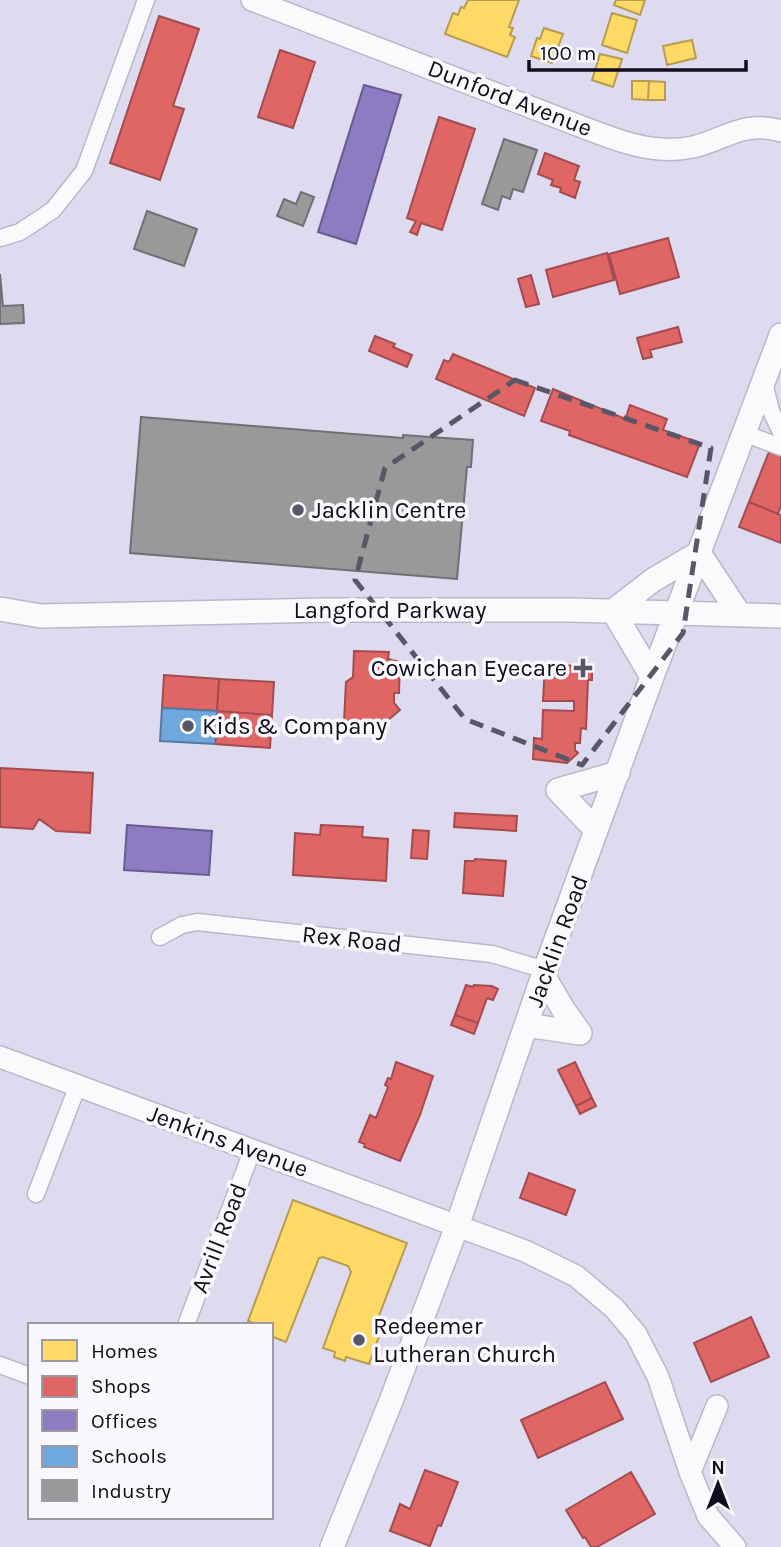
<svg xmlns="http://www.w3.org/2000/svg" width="781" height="1547" font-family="Karla,sans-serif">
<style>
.homes{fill:#ffd966;stroke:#b79c50;stroke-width:2}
.shops{fill:#e06666;stroke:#a24c50;stroke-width:2}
.offices{fill:#8e7cc3;stroke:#685b91;stroke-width:2}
.schools{fill:#6fa8dc;stroke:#527aa3;stroke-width:2}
.industry{fill:#999;stroke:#706f74;stroke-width:2}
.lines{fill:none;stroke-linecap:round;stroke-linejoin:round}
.minor-casing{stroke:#bab7c9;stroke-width:19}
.tertiary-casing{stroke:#bab7c9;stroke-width:24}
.secondary-casing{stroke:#bab7c9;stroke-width:26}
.minor{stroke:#fafafd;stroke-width:16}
.tertiary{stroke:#fafafd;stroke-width:21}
.secondary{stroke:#fafafd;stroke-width:23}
.marked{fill:none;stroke:#585667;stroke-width:5;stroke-dasharray:14 9;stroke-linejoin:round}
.poi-dot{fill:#585667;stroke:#f9f9fd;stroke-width:2.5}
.labels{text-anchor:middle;stroke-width:7;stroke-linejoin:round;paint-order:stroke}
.street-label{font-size:24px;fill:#100e1d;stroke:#f9f9fd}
.poi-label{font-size:24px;fill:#100e1d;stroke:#f9f9fd;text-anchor:start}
</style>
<rect width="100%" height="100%" fill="#dedbf0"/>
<path class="homes" d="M468,0H519L509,27L513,28L510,35L515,37L507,57L445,34L453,13L458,15L461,7L464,8Z
M616,0H645L640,15L614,5Z
M612,13L637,20L627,53L602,45Z
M544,28L563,34L552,63L531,56L537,38L540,39Z
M692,40L696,58L667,65L663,46Z
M600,54L622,59L613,87L592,80Z
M632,81H649L648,100L632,99Z
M649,81L665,82V100H648Z
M293,1200L407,1243L375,1326L382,1328L369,1364L346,1357L345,1361L334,1357L335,1352L323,1348L351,1272L348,1266L323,1257L319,1258L286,1342L271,1336V1325H253L254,1323L248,1321Z"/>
<path class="shops" d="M159,16L199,29L173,106L184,109L160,180L110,163Z
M280,50L315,62L293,128L258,117Z
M439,117L475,129L442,230L421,223L417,235L410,232L416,221L407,218Z
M545,153L579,166L574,180L580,182L575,198L560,192L561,188L551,185L553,180L538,174Z
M668,238L679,277L620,294L609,254Z
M607,253L614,280L553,297L546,270Z
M531,275L539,304L526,307L518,279Z
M678,327L682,342L650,350L652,357L643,359L637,338Z
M375,336L395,344L393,347L412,355L407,367L369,351Z
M453,354L535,388L524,416L436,379L444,360L449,362Z
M553,389L623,418L626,417L630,405L667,419L663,430L700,443L687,477L569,435L570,431L541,421Z
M769,452L781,456V506L778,514L749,502Z
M749,502L781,515V543L739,527Z
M354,651L389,652L388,659L400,662L399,693H394V703L400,710L373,733L369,728L348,726L344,721L346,682L353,677Z
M545,665L592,666V680H588L586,729L581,728L580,743H575V750L578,753L567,763L533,759L534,738L542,739L543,710L574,711V701H543Z
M164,675L219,679L217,711L162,708Z
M219,679L274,682L272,715L217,711Z
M217,711L272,715L270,748L215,744Z
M0,768L93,773L90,833L56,831L39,819L33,829L0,827Z
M455,813L517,816L516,831L454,827Z
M321,825L363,827L362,837L388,839L386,881L293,875L295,833L320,835Z
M413,830L429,831L427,859L411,858Z
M475,859L506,861L503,896L463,893L465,861H474Z
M466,985L473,987L474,985L492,986L498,989L493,1000L487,998L478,1023L455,1015Z
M455,1015L478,1023L474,1034L451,1025Z
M396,1062L433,1076L420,1115L400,1161L364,1147L365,1144L359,1142L370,1115L376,1118L388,1087L385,1085L388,1078L391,1079Z
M575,1062L592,1098L576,1106L558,1070Z
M592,1098L596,1106L580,1114L576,1106Z
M529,1173L575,1190L566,1215L520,1198Z
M751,1317L769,1357L711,1382L694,1343Z
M605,1382L623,1419L538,1458L521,1420Z
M425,1470L458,1482L441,1526L438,1525L430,1546L390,1531L400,1504L410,1509Z
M631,1472L655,1514L597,1547H591L585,1537L583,1538L566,1510Z"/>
<path class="offices" d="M364,85L401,95L356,244L318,232Z
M127,825L212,831L209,875L124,870Z"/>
<path class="schools" d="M162,708L217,711L215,744L160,741Z"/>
<path class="industry" d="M504,139L537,150L523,192L513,189L510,199L502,196L498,210L482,204Z
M301,192L314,197L303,226L277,216L284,199L296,204Z
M147,211L197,229L184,266L134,249Z
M0,274L3,306L23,305L24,323L0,324Z
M141,417L403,438V435L473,440L471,467H467L457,579L130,553Z"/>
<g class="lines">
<defs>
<path id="minor" d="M0,238L20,232L53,210L84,171L146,0
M764,382L771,411L781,432
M743,433L781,447
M160,937L182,925L197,922L492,954L545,970
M36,1194L78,1085
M186,1325L252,1151
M0,1365L30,1376"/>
<path id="tertiary" d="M252,0L598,133C630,145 659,154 693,147C726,139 744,120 781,131
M0,1057L525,1251L576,1276L614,1308L636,1334L658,1377L690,1472L708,1516L735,1547
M690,1472L717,1406"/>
<path id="secondary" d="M699,553L740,615
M0,609L41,616L327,610H570L781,616
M613,611L653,580L699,553
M613,611L652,677
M596,830L558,790L618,773
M543,975L563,1009L580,1033
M526,1025L580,1033
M332,1547L391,1401L457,1226L545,970L652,677L781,335"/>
</defs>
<use href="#minor" class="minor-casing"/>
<use href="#tertiary" class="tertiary-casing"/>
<use href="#secondary" class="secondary-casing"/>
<use href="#minor" class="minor"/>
<use href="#tertiary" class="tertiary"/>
<use href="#secondary" class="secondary"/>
</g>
<path class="marked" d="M515,380L711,448L683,633L582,765L465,719L355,580L385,468Z"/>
<g class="poi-dot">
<circle cx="298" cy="510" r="7"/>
<path d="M579.5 657.5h7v7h7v7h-7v7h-7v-7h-7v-7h7z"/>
<circle cx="188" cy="726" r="7"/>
<circle cx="359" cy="1340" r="7"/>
</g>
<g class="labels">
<g class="street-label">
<text transform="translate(510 98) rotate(21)" y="8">Dunford Avenue</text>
<text x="390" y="618">Langford Parkway</text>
<text transform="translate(352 939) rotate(6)" y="8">Rex Road</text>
<text transform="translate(557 941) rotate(-70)" y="8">Jacklin Road</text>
<text transform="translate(228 1141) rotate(20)" y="8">Jenkins Avenue</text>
<text transform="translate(219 1238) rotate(-69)" y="8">Avrill Road</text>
</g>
<g class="poi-label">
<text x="312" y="518">Jacklin Centre</text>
<text x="567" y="676" text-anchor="end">Cowichan Eyecare</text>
<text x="202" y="734">Kids &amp; Company</text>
<text x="373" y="1334">Redeemer<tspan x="373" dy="28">Lutheran Church</tspan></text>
</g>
</g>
<rect x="28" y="1323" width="245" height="196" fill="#f9f9fd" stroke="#9c9ba3" stroke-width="2"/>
<rect x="42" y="1340" width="35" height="21" fill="#ffd966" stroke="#9c9ba3" stroke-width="2"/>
<text x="91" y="1358" font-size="21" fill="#100e1d">Homes</text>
<rect x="42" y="1376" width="35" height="21" fill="#e06666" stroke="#9c9ba3" stroke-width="2"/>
<text x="91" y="1393" font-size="21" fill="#100e1d">Shops</text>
<rect x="42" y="1410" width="35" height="21" fill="#8e7cc3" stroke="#9c9ba3" stroke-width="2"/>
<text x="91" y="1428" font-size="21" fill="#100e1d">Offices</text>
<rect x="42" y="1446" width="35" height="21" fill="#6fa8dc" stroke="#9c9ba3" stroke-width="2"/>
<text x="91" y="1463" font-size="21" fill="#100e1d">Schools</text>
<rect x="42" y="1480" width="35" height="21" fill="#999999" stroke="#9c9ba3" stroke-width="2"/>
<text x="91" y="1498" font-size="21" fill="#100e1d">Industry</text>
<g transform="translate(718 1484)" stroke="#f9f9fd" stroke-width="5" paint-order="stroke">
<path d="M0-5L12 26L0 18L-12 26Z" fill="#100e1d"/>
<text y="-10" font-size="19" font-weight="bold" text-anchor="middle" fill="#100e1d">N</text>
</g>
<path d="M529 60v10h217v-10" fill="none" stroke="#100e1d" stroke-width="3.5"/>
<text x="540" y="60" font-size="21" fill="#100e1d" stroke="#f9f9fd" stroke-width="5" paint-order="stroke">100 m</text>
</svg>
